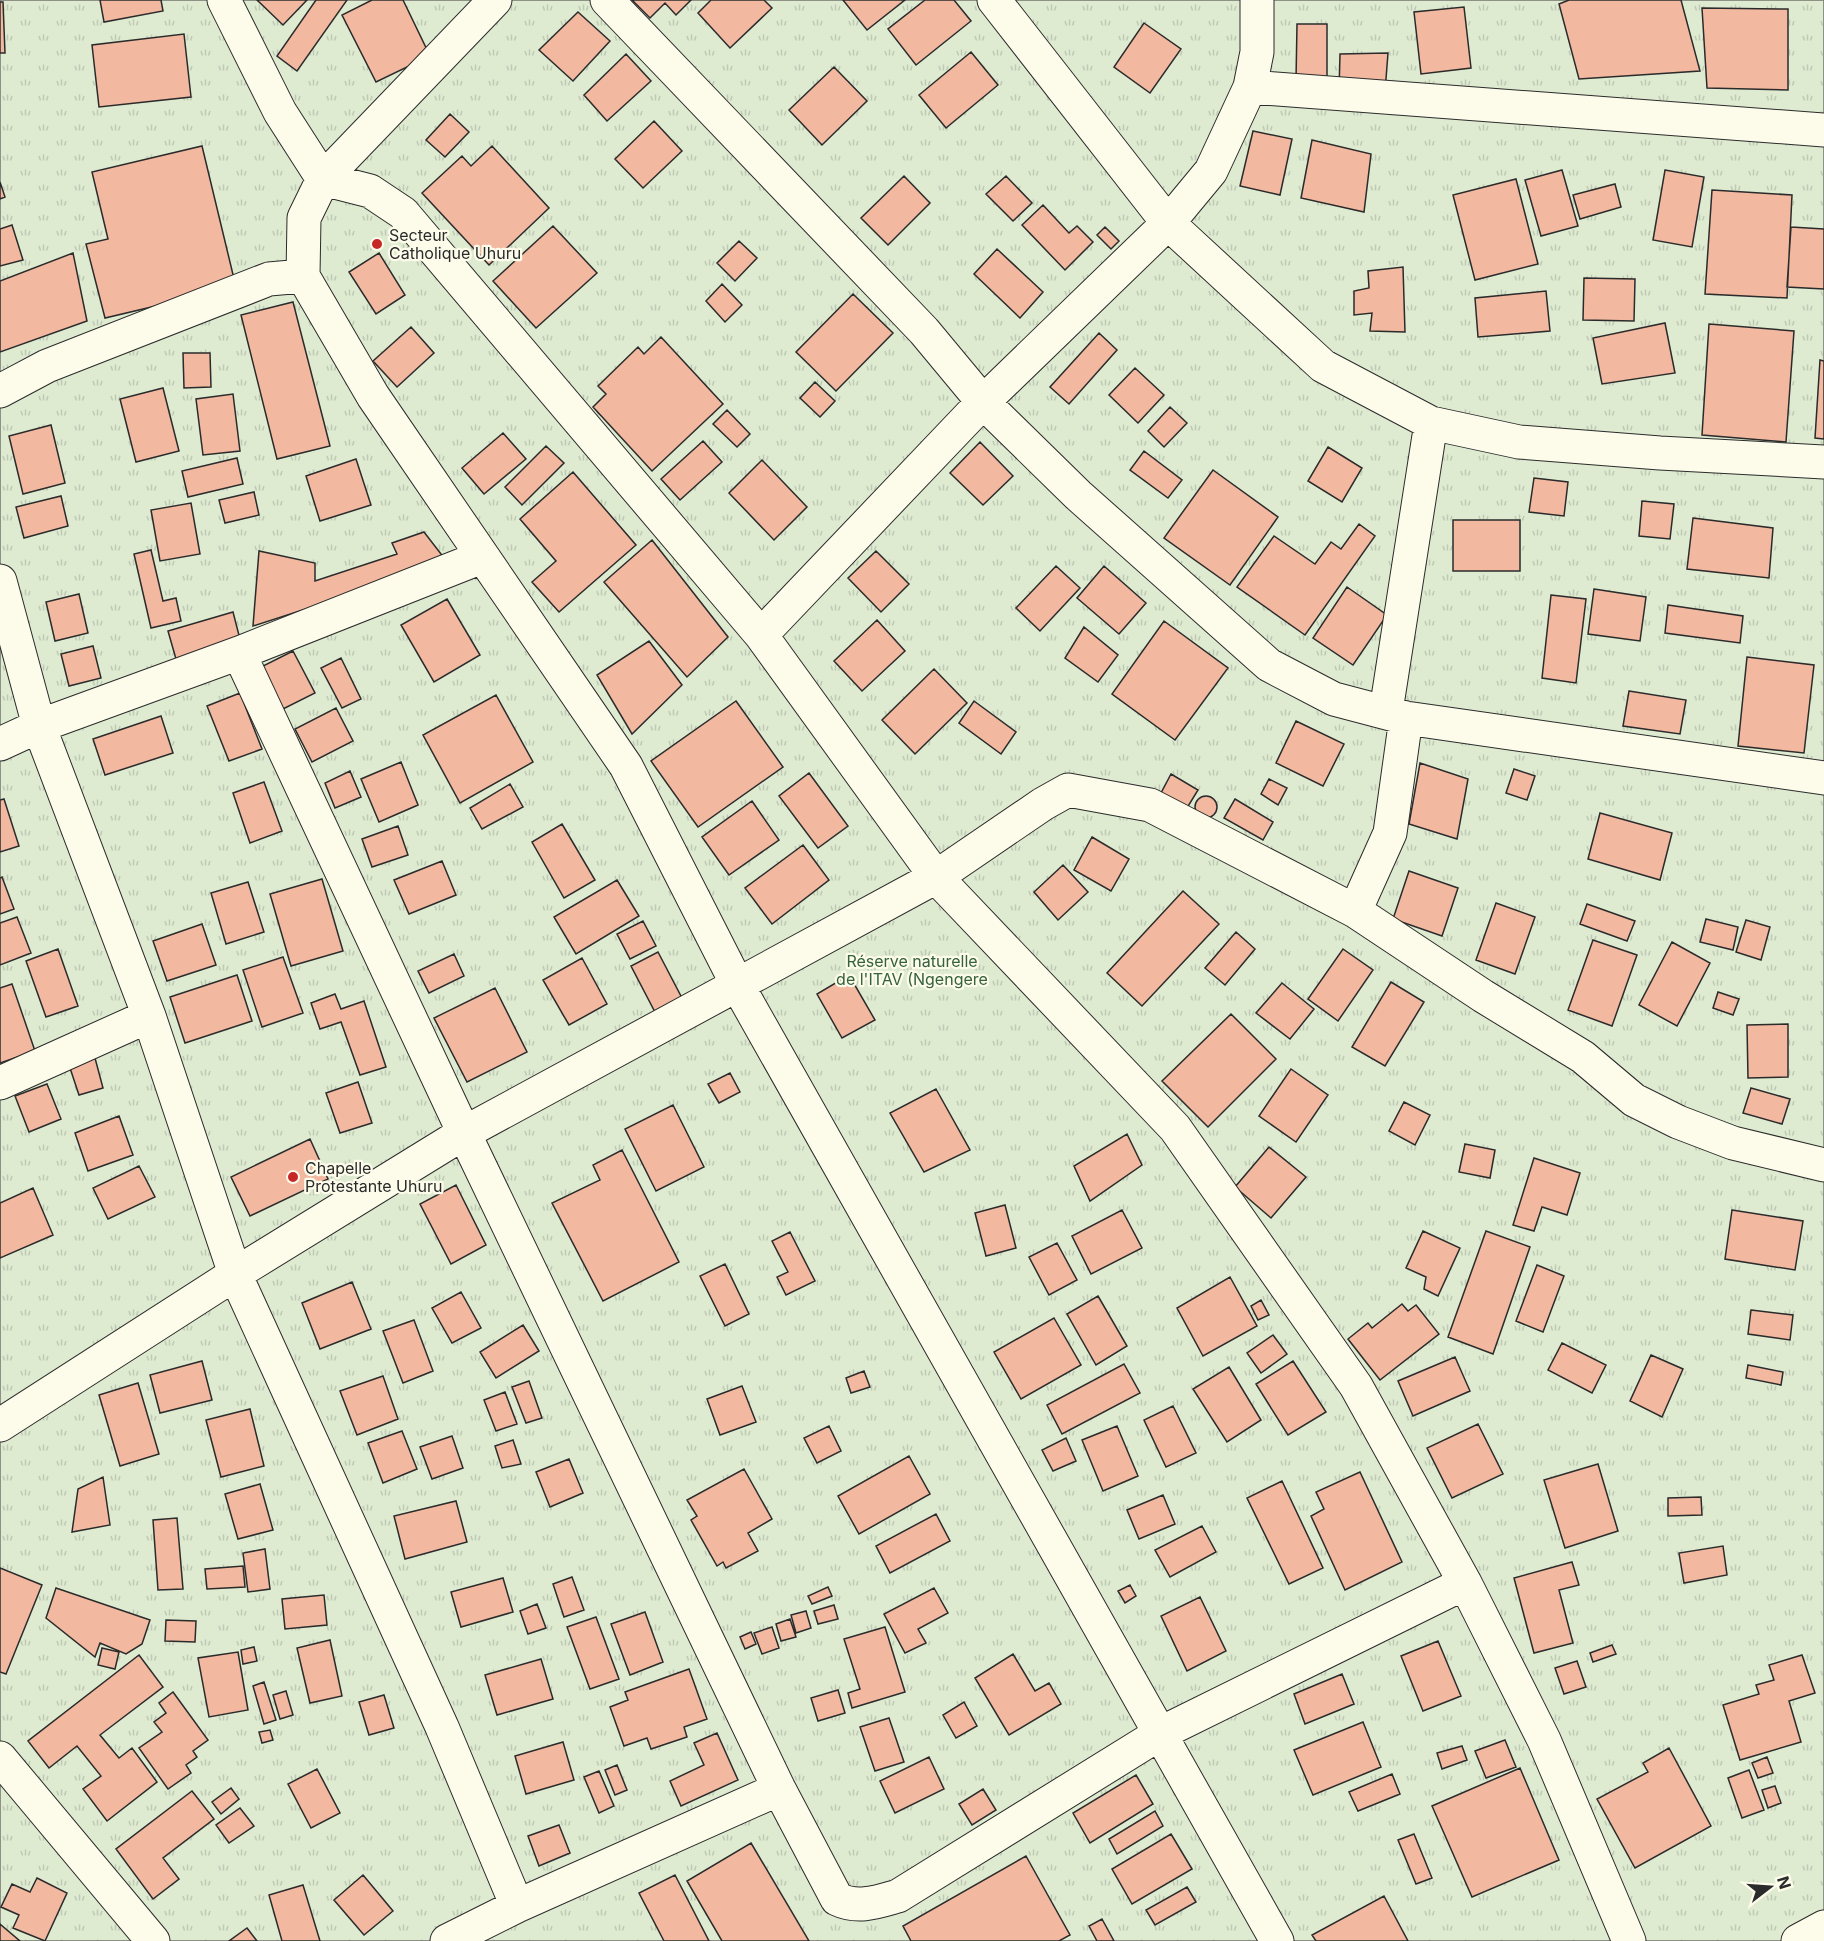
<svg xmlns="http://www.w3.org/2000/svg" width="1824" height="1941" font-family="Inter,sans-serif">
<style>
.park{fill:url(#park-tufts);stroke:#74746e;stroke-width:1.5}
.building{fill:#f2b8a0;stroke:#2b2b2b;stroke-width:1.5}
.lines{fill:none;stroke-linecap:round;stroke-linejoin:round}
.minor-casing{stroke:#2b2b2b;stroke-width:35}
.trunk-casing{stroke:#2b2b2b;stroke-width:35}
.minor{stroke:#fdfbea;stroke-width:33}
.trunk{stroke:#fdfbea;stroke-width:33}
.poi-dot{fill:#c62828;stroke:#fdfbea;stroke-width:2}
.labels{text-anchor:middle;stroke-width:4.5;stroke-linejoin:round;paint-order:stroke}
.poi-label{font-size:16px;fill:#2b2b2b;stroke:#fdfbea;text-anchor:start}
.park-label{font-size:16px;fill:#34623c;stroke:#fdfbea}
</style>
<defs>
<pattern id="park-tufts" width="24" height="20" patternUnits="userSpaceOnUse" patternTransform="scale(1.5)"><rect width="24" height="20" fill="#deebd1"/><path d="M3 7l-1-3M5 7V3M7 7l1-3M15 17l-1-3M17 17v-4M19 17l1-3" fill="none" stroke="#bfcab4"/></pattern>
</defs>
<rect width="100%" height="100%" fill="#fdfbea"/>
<path class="park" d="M0,0H1824V1941H0Z"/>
<path class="building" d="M100,0H161L163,11L104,22Z
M257,0H307L283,25Z
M316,0H347L297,71L277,56Z
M372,0H403L430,56L376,82L342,15Z
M632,0H691L676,15L665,3L650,18Z
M711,0H764L772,8L730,48L698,13Z
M843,0H905L867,30Z
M925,0H954L971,21L916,65L888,29Z
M1569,0H1681L1700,71L1579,79L1559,4Z
M0,2H3L5,53H0Z
M1464,7L1471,68L1421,74L1414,12Z
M1702,8L1788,9V90L1707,88Z
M578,12L610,41L573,81L539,50Z
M1144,23L1181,49L1150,93L1114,67Z
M1297,24H1327V81L1296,80Z
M184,34L191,97L99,107L92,45Z
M971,52L998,85L946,128L919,95Z
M1388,53L1385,92L1339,91L1340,54Z
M626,54L651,81L607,121L584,95Z
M834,67L867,101L822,145L789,110Z
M450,114L469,132L445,157L426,140Z
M654,121L682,151L643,188L615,159Z
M1253,131L1292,139L1280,195L1240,186Z
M1312,140L1371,154L1364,212L1301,198Z
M202,146L236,287L105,318L86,244L108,239L92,172Z
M492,146L549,208L489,265L422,193L462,156L471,166Z
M1562,170L1578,226L1541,236L1525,180Z
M1665,170L1704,177L1692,247L1653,240Z
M904,176L930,203L888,245L861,218Z
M1006,176L1032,203L1013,221L986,194Z
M1516,179L1538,264L1475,280L1453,195Z
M0,182L5,197L0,199Z
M1615,184L1621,207L1580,219L1573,195Z
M1712,190L1792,195L1787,298L1705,294Z
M1043,205L1069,233L1077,226L1093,242L1065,270L1022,225Z
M12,225L23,260L0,266V229Z
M553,226L597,273L536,328L493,281Z
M1105,227L1119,241L1111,249L1097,235Z
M1791,227L1824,229V289L1787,287Z
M739,241L757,258L735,281L717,263Z
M997,249L1043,292L1020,318L974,274Z
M73,253L87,321L0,352V281Z
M379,253L405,295L376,314L349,272Z
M1403,267L1405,332L1370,331L1372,313L1354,315V291L1369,288L1368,271Z
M1584,278L1635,279L1634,321L1583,320Z
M722,284L742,305L725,322L706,301Z
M1546,291L1550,331L1478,337L1475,298Z
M853,294L893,333L836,391L796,352Z
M293,302L330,446L277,459L241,315Z
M1665,323L1675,373L1602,384L1593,338Z
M1709,324L1794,331L1786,442L1702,435Z
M411,327L434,353L397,387L373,361Z
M1099,333L1117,350L1069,404L1050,387Z
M661,337L723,404L652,471L593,407L606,394L598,386L638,347L644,354Z
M183,353H210L211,387L184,388Z
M1820,360L1824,361V439L1815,438Z
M1135,368L1164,395L1138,423L1109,395Z
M815,382L835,401L820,417L800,398Z
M163,388L179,451L136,462L120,399Z
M233,394L240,451L203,455L196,399Z
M1170,407L1187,423L1164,447L1148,431Z
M727,410L750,434L737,447L713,424Z
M51,425L65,483L23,494L9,436Z
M503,433L526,459L484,494L462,468Z
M703,441L722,462L680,500L661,479Z
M980,442L1013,476L983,505L950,473Z
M546,446L564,463L522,505L505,487Z
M1328,447L1362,468L1342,502L1308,481Z
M1144,451L1182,480L1168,498L1130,470Z
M237,458L243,484L188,497L182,471Z
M356,459L371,505L320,521L306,476Z
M762,460L807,507L774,540L729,493Z
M1213,470L1278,517L1230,585L1164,538Z
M573,472L636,545L559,612L532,582L556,561L520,519Z
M1534,478L1568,482L1564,516L1529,512Z
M254,492L259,515L225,523L219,500Z
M61,496L68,526L24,538L16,507Z
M1642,501L1674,504L1670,539L1639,536Z
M191,503L200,554L160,561L151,510Z
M1693,518L1773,528L1769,578L1687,569Z
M1453,520H1520V571H1453Z
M1359,524L1375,536L1305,635L1237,587L1274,536L1315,564L1331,542L1341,549Z
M424,532L448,563L253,626L259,551L315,563V581L397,554L392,543Z
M652,540L728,637L687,677L604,582Z
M151,550L163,601L176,598L181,621L151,628L134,554Z
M876,551L909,584L881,612L848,578Z
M1056,566L1080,588L1040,631L1016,608Z
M1104,566L1146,603L1119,634L1077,598Z
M1347,587L1387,615L1353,665L1313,638Z
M1594,589L1646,597L1640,641L1588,634Z
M79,594L88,633L55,641L46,602Z
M1551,595L1586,599L1576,683L1542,678Z
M447,599L480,655L434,682L401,625Z
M1668,605L1743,616L1740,643L1665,633Z
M233,612L242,647L178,666L168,631Z
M877,620L905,651L862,691L834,661Z
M1164,621L1228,668L1175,740L1112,694Z
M1084,627L1118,655L1098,682L1065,658Z
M649,641L682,685L632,734L597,675Z
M93,646L101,678L69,686L61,654Z
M293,651L315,693L283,709L261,667Z
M1747,657L1814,665L1804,753L1738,746Z
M341,658L361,699L342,708L321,668Z
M934,669L967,703L915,754L882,720Z
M1629,691L1686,700L1680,734L1623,726Z
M240,693L262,749L229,761L207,706Z
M496,695L533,762L460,803L423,735Z
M736,701L783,767L698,827L651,761Z
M974,701L1016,732L1001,754L959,723Z
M336,708L353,741L312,762L295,729Z
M161,716L173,753L105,775L93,739Z
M1296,721L1344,744L1323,786L1276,763Z
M401,762L418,805L379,822L361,779Z
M1420,763L1468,779L1457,839L1409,824Z
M1514,769L1535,776L1527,800L1506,793Z
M350,771L361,797L335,808L325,783Z
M809,773L848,826L818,848L779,796Z
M1171,774L1198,790L1187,808L1161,793Z
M1269,779L1287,788L1278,805L1261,794Z
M264,782L282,831L250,843L233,793Z
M510,784L523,807L482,829L470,808Z
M1195 807a11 11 0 1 1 22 0a11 11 0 1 1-22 0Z
M4,799L19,846L0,852V800Z
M1235,799L1273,822L1263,840L1224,818Z
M752,801L779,840L729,875L702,837Z
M1600,813L1672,833L1660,880L1588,859Z
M562,824L595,880L564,898L532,842Z
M398,826L408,855L372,867L362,839Z
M1092,837L1129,859L1111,891L1074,870Z
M803,845L829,880L772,924L745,888Z
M442,861L456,895L409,914L394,880Z
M1063,865L1088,892L1058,920L1034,892Z
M1409,871L1458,888L1442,936L1393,919Z
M2,877L14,909L0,914V878Z
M322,879L343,951L291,966L270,894Z
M617,880L639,916L576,954L554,917Z
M248,882L264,932L226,944L211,893Z
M1183,891L1219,924L1142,1006L1107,973Z
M1496,903L1535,917L1515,974L1476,960Z
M1587,904L1635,921L1627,941L1580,924Z
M17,917L31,953L0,965V923Z
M1706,919L1738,927L1733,950L1700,942Z
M1746,920L1770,927L1761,960L1736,952Z
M643,921L656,946L630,959L617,934Z
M202,924L216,965L167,981L153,941Z
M1236,932L1255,949L1225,985L1205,968Z
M1593,940L1637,955L1612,1026L1568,1010Z
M1672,942L1710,963L1677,1026L1639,1005Z
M58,949L78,1006L46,1017L26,961Z
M1343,949L1373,970L1338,1021L1308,999Z
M658,952L683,1000L656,1014L631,966Z
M454,954L464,976L429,993L418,971Z
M283,957L303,1013L262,1027L243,970Z
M582,958L607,1004L569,1025L543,980Z
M237,975L252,1021L185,1043L170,997Z
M849,975L875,1020L842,1038L817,994Z
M1391,982L1424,1002L1385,1066L1352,1047Z
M1282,983L1314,1009L1290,1039L1256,1013Z
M12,984L35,1051L0,1063V988Z
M495,988L527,1052L467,1082L434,1018Z
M1718,992L1739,999L1733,1015L1713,1008Z
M335,994L341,1009L364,1001L386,1067L360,1075L341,1022L320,1029L311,1003Z
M1231,1014L1276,1059L1208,1127L1162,1081Z
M1788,1024V1077L1748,1078L1747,1025Z
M95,1058L103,1088L79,1095L69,1065Z
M1291,1069L1328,1095L1296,1142L1259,1116Z
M730,1073L740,1092L719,1103L708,1084Z
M358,1082L372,1123L340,1133L326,1093Z
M47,1084L61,1119L29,1132L15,1096Z
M1751,1088L1790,1099L1782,1124L1743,1113Z
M936,1089L970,1150L924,1172L890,1113Z
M1404,1102L1430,1115L1415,1145L1389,1131Z
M673,1105L704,1167L656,1191L625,1129Z
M119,1116L133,1155L88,1171L75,1133Z
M1127,1134L1142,1165L1090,1201L1074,1166Z
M310,1139L328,1179L250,1216L231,1177Z
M1465,1144L1495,1150L1490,1178L1459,1172Z
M1269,1147L1306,1177L1271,1218L1235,1187Z
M622,1150L679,1262L603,1301L552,1203L600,1180L593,1165Z
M1534,1158L1580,1173L1567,1215L1542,1207L1534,1231L1513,1225Z
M139,1166L155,1197L108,1219L93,1188Z
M456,1185L486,1245L451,1264L420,1204Z
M33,1188L53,1235L0,1258V1203Z
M1005,1205L1016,1248L986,1256L975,1213Z
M1122,1210L1142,1248L1091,1274L1072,1236Z
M1732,1210L1803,1221L1795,1270L1725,1259Z
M1423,1231L1460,1248L1438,1296L1424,1289L1426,1277L1406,1268Z
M1486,1231L1530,1247L1493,1354L1448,1337Z
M790,1232L815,1281L786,1295L777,1277L788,1272L772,1241Z
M1057,1243L1077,1280L1049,1295L1029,1257Z
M725,1264L749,1314L725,1326L700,1276Z
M1537,1265L1564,1276L1543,1332L1516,1321Z
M1230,1277L1257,1326L1203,1356L1177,1308Z
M352,1282L371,1329L320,1349L302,1303Z
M461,1292L481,1328L452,1343L432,1308Z
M1098,1296L1127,1346L1096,1365L1067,1314Z
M1261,1300L1269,1315L1258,1320L1251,1306Z
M1402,1304L1408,1311L1416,1305L1439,1334L1380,1380L1348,1339L1368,1323L1372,1328Z
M1751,1310L1793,1315L1790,1340L1748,1334Z
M1054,1318L1081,1365L1021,1399L994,1352Z
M414,1320L433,1371L403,1383L383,1331Z
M523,1325L539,1351L496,1378L480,1352Z
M1273,1335L1287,1354L1261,1373L1247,1353Z
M1562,1343L1606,1365L1592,1393L1548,1370Z
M1651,1355L1683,1369L1662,1417L1630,1401Z
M1455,1357L1470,1391L1413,1416L1398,1381Z
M202,1361L212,1400L160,1413L150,1375Z
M1293,1361L1326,1412L1288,1435L1256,1384Z
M1124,1364L1140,1393L1062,1434L1047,1405Z
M1748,1365L1783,1372L1781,1385L1746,1378Z
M1229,1367L1261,1420L1227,1442L1193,1389Z
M864,1371L870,1387L851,1393L846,1378Z
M383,1376L398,1419L357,1435L340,1391Z
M529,1381L542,1418L526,1423L512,1387Z
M138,1383L159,1454L120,1466L99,1395Z
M742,1386L756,1422L720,1435L707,1399Z
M505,1392L517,1424L496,1431L484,1400Z
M1173,1406L1196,1453L1166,1467L1144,1420Z
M250,1409L264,1466L221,1477L206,1420Z
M1478,1424L1503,1474L1452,1498L1427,1448Z
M829,1426L841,1451L817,1463L804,1438Z
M1117,1426L1138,1476L1103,1491L1082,1440Z
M402,1431L417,1469L383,1483L368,1443Z
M452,1436L463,1468L432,1479L420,1447Z
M1066,1438L1076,1461L1053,1471L1042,1450Z
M513,1440L521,1464L502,1468L495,1446Z
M909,1456L930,1494L859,1534L838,1496Z
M569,1459L583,1493L550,1507L536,1472Z
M1598,1464L1618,1531L1565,1548L1544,1480Z
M744,1469L772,1519L748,1533L758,1551L726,1568L723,1562L717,1566L691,1520L697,1516L687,1500Z
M1360,1472L1402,1562L1345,1590L1311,1516L1324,1509L1316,1492Z
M103,1477L110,1525L72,1532L78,1489Z
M1282,1481L1323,1568L1289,1584L1247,1498Z
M260,1484L273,1530L238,1539L225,1494Z
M1163,1495L1175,1524L1139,1539L1127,1510Z
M1701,1497L1702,1515L1668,1516V1498Z
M456,1501L467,1542L405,1559L394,1516Z
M936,1514L950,1541L890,1573L876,1546Z
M177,1518L183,1589L158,1590L153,1520Z
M1202,1526L1216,1552L1170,1577L1155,1550Z
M1723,1546L1727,1575L1684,1583L1679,1553Z
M265,1549L270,1589L248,1592L243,1553Z
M1572,1562L1579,1585L1559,1590L1573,1643L1534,1653L1514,1578Z
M243,1566L245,1587L207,1589L205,1569Z
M0,1568L42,1585L6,1674L0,1672Z
M572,1577L584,1610L564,1617L553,1584Z
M503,1578L513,1612L461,1627L451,1592Z
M1130,1585L1136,1596L1125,1603L1118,1591Z
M828,1587L832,1596L812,1604L808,1596Z
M56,1588L150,1620L142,1644L126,1654L100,1643L95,1657L46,1618Z
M934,1588L948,1613L918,1629L926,1643L905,1653L884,1614Z
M324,1595L327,1625L285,1629L282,1599Z
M1200,1597L1226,1651L1187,1671L1161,1616Z
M537,1604L546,1628L528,1634L520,1611Z
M834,1605L838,1619L818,1624L814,1611Z
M806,1611L811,1628L796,1633L791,1615Z
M645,1612L663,1662L630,1675L611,1624Z
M596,1617L619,1679L590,1689L567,1627Z
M790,1619L796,1637L781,1641L776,1624Z
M166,1620L196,1621L195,1642L165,1641Z
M772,1627L779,1648L762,1654L754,1633Z
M885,1627L905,1692L852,1708L848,1693L860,1689L844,1639Z
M751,1632L756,1644L745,1649L740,1637Z
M330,1640L342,1696L310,1703L297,1648Z
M1438,1641L1461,1696L1423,1711L1401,1656Z
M1612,1645L1616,1654L1593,1662L1590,1653Z
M254,1647L257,1661L243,1664L241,1650Z
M102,1648L119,1652L115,1669L98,1665Z
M238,1652L248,1710L209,1717L198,1658Z
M1013,1654L1035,1691L1049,1683L1061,1704L1009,1735L975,1678Z
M139,1655L163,1687L100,1735L119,1758L132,1748L157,1782L107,1821L83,1789L101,1776L77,1746L49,1768L28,1741Z
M1802,1655L1815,1693L1789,1701L1801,1742L1740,1760L1723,1705L1759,1694L1756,1685L1774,1680L1769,1665Z
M541,1659L553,1699L497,1715L485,1675Z
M1577,1661L1586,1687L1564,1694L1555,1668Z
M689,1669L707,1719L684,1727L687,1737L651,1749L647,1738L624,1746L610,1707L628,1700L625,1692Z
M1342,1674L1354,1704L1305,1724L1294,1694Z
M264,1682L276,1720L264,1724L253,1686Z
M838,1690L845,1713L818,1721L811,1698Z
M286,1691L293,1715L280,1719L273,1695Z
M173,1692L208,1740L193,1751L197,1757L186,1765L191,1773L168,1789L139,1748L162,1732L154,1722L166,1713L159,1703Z
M384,1695L394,1728L369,1735L359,1702Z
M964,1702L977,1726L956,1738L943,1715Z
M889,1718L904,1762L875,1771L860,1727Z
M1363,1722L1381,1767L1313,1795L1294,1750Z
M270,1730L273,1740L262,1743L259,1732Z
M717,1733L738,1780L681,1806L670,1781L704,1765L694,1743Z
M1505,1740L1516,1767L1486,1778L1475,1751Z
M563,1742L574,1780L526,1794L515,1756Z
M1462,1746L1467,1760L1442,1769L1437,1753Z
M1669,1748L1711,1826L1635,1868L1597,1799L1648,1772L1643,1763Z
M929,1757L944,1789L895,1813L880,1781Z
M1767,1757L1773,1773L1758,1778L1752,1763Z
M617,1765L627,1790L615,1795L605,1770Z
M1520,1768L1559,1860L1472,1897L1432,1806Z
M317,1769L340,1813L311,1828L288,1784Z
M1749,1770L1764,1810L1742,1818L1728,1778Z
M599,1771L614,1806L599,1813L584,1777Z
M1392,1774L1400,1794L1358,1811L1349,1792Z
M1136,1775L1153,1804L1090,1843L1073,1813Z
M1775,1786L1781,1803L1768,1808L1762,1790Z
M231,1788L239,1799L221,1814L212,1802Z
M983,1789L996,1810L972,1825L959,1804Z
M192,1791L214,1819L163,1858L179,1879L153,1899L116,1849Z
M240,1808L254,1826L229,1843L216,1825Z
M1155,1811L1163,1826L1117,1854L1109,1839Z
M559,1825L570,1853L539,1866L528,1836Z
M1171,1834L1192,1869L1132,1904L1112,1869Z
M1414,1834L1432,1878L1416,1884L1398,1840Z
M751,1843L809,1941H722L687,1881Z
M1026,1856L1070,1935L1059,1941H911L903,1926Z
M363,1875L393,1911L364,1935L334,1900Z
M675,1875L709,1941H664L639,1893Z
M37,1878L67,1893L45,1941L13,1928L19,1915L1,1907L12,1884L30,1892Z
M303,1885L320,1941H282L269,1895Z
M1187,1887L1196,1902L1155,1925L1146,1910Z
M1384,1896L1408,1941H1316L1312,1935Z
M1102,1919L1114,1941H1097L1089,1926Z
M0,1924L20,1941H0Z
M247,1928L257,1941H229Z"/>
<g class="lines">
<defs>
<path id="minor" d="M224,0L280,112L323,179L370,191L403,213L761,635L936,877L1175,1128L1356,1386L1465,1583L1544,1740L1629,1941
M607,0L924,331L983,402L1078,495L1269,665L1334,699L1406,718L1824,778
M994,0L1168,223L1323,366L1431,423L1519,442L1660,453L1824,462
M1250,87L1824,130
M303,276L373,396L626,766L738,986L1277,1941
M0,391L47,366L269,279L303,276L304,218L323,179L495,0
M0,581L39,726L149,1016L235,1274L442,1727L517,1906
M761,635L983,402L1168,223L1211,171L1250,87L1257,52V0
M239,653L464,1133L779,1789L837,1899C858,1909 877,1902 898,1896L1161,1733L1465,1583
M1386,711L1431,423
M0,744L39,726L239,653L482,557
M1355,911L1390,833L1406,718
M0,1083L149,1016
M0,1425L235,1274L464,1133L936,877L1043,804L1068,790L1150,805L1355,911L1483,996L1583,1057L1634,1100L1678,1122L1733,1143L1824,1165
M0,1758L153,1941
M447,1941L517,1906L779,1789"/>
<path id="trunk" d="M1798,1941L1824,1927"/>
</defs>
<use href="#minor" class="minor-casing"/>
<use href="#trunk" class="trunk-casing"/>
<use href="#minor" class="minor"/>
<use href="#trunk" class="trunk"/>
</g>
<g class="poi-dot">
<circle cx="377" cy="244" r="6"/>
<circle cx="293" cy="1177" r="6"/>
</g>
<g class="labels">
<g class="poi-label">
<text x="389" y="241">Secteur<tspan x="389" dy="18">Catholique Uhuru</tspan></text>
<text x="305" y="1174">Chapelle<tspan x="305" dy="18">Protestante Uhuru</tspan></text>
</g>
<g class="park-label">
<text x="912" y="967">Réserve naturelle<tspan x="912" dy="18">de l'ITAV (Ngengere</tspan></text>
</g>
</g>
<g transform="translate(1770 1887) rotate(73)" stroke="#fdfbea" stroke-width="4.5" paint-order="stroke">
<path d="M0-4.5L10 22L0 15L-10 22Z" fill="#2b2b2b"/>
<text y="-9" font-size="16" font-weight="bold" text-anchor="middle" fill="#2b2b2b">N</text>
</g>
</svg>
